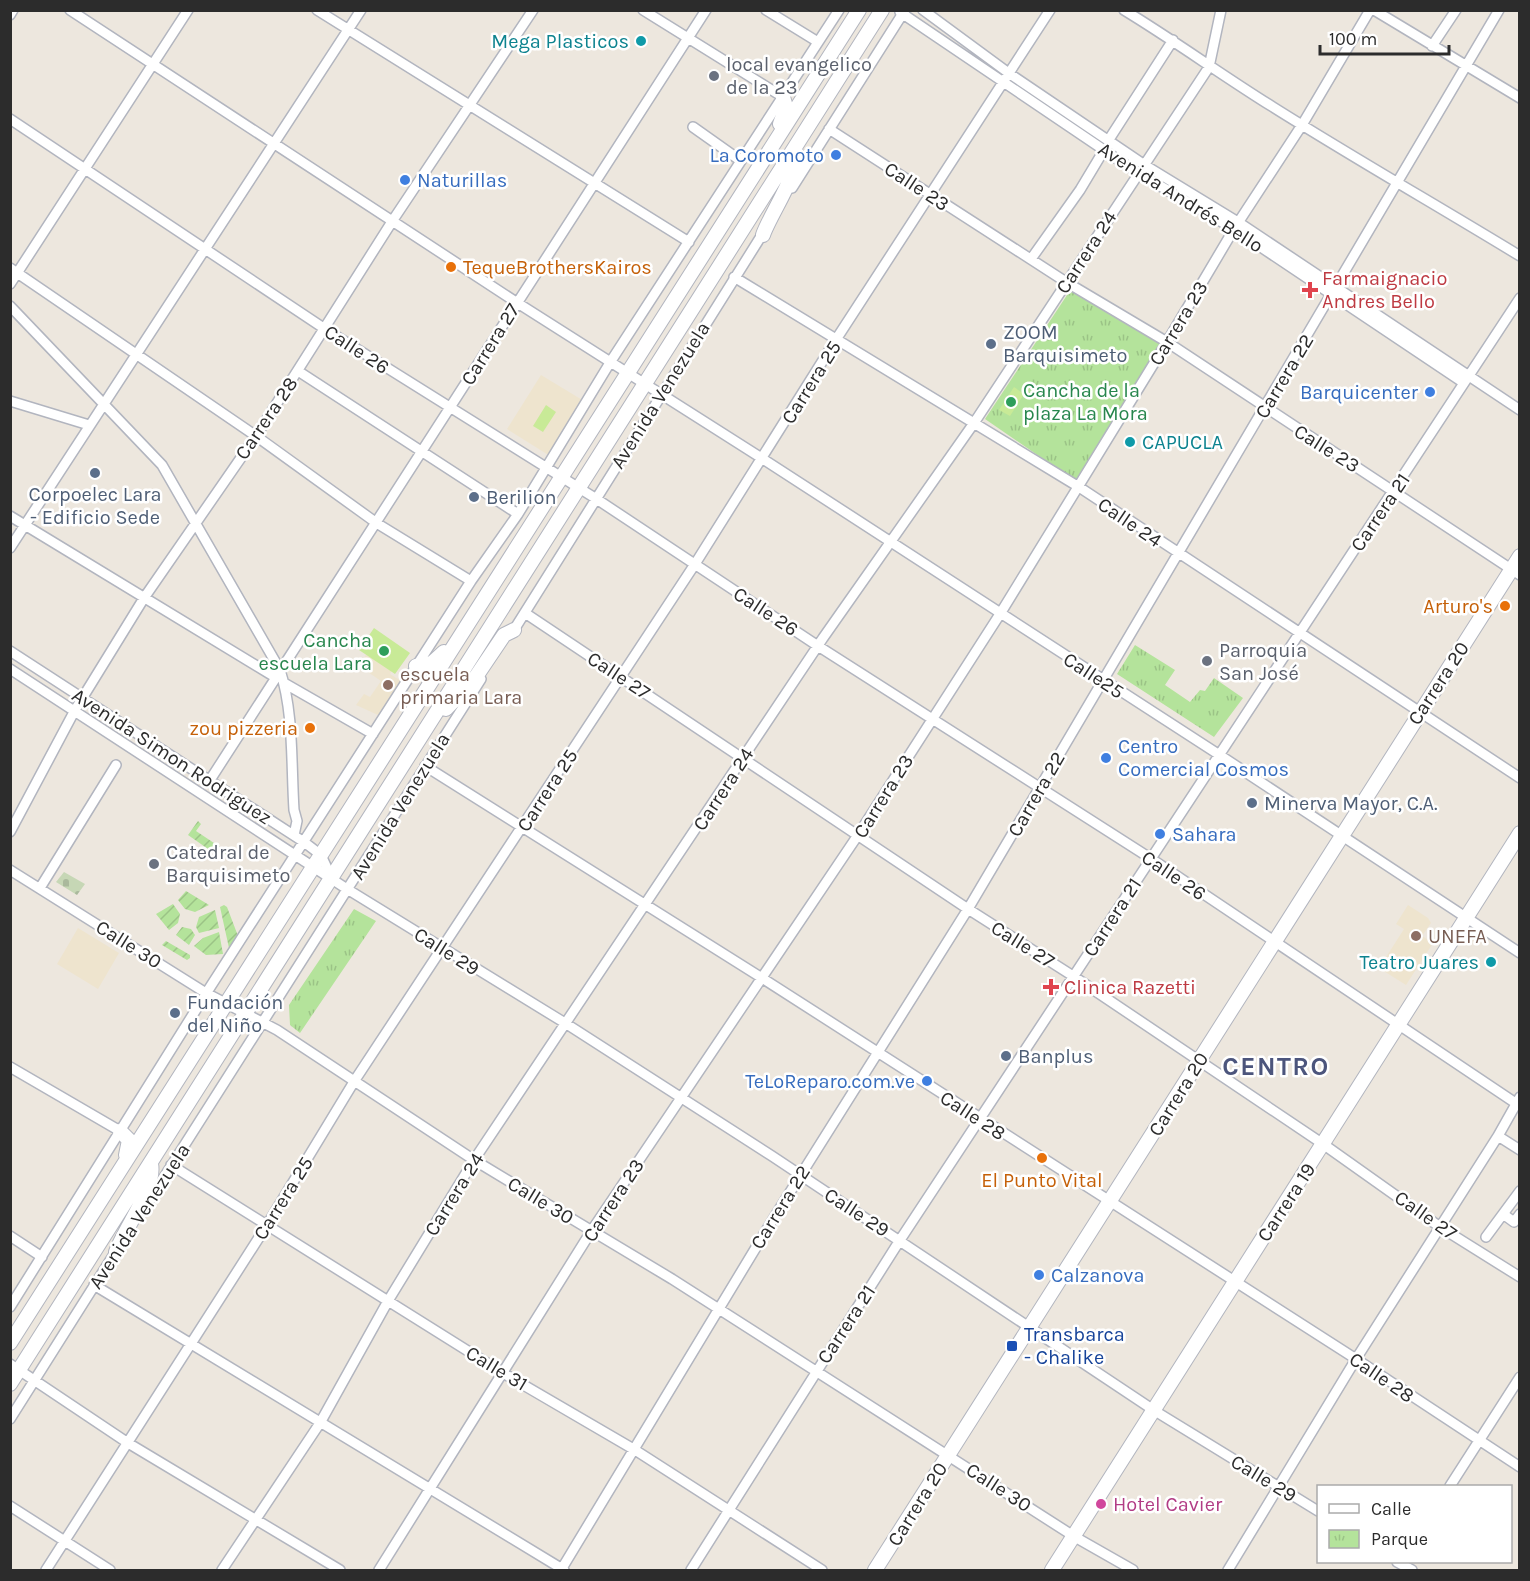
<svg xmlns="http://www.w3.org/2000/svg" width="1530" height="1581" font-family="Karla,sans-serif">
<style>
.education{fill:#eee4ce}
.cemetery{fill:url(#cemetery-stones)}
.park{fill:url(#park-tufts)}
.garden{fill:url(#garden-furrows)}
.pitch{fill:#c8ea97}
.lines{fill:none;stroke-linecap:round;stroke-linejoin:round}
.street-casing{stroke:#b2b5bf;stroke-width:12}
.secondary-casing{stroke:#b2b5bf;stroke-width:16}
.street{stroke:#fff;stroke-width:9}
.secondary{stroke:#fff;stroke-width:14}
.culture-dot{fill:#0f9aa8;stroke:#fff;stroke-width:2}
.worship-dot{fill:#6b7280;stroke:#fff;stroke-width:2}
.shop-dot{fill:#3f7fe0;stroke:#fff;stroke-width:2}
.food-dot{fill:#e8710a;stroke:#fff;stroke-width:2}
.health-dot{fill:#e0444e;stroke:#fff;stroke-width:2}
.service-dot{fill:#5c6f8a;stroke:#fff;stroke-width:2}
.leisure-dot{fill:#2e9e5b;stroke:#fff;stroke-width:2}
.education-dot{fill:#8d6e63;stroke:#fff;stroke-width:2}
.transit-dot{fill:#1a4fb4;stroke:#fff;stroke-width:2}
.hotel-dot{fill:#d1479c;stroke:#fff;stroke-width:2}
.labels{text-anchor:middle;stroke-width:5;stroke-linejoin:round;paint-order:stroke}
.culture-label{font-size:20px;fill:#0d838f;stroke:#fff;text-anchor:end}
.worship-label{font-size:20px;fill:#5b616d;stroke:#fff;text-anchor:start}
.shop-label{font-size:20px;fill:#366cbe;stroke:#fff;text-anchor:start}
.street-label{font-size:20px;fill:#2c2c2c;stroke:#fff}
.food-label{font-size:20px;fill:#c56008;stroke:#fff;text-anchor:end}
.health-label{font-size:20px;fill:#be3a42;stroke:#fff;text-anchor:start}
.service-label{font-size:20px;fill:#4e5e75;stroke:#fff;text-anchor:start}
.leisure-label{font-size:20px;fill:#27864d;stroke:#fff;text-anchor:start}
.education-label{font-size:20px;fill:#785e54;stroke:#fff;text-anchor:start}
.transit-label{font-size:20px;fill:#164399;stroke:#fff;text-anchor:start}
.hotel-label{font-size:20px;fill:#b23c85;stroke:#fff;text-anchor:start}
.district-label{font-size:26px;font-weight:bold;letter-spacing:1.5px;fill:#4c557c;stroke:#fff}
</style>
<defs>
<pattern id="cemetery-stones" width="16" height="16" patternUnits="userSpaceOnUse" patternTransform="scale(1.5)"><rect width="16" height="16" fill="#c6d7b5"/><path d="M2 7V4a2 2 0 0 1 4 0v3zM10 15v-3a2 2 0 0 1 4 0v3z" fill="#aab99c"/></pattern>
<pattern id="park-tufts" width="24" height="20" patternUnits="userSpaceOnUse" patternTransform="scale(1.5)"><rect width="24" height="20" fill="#b4e39b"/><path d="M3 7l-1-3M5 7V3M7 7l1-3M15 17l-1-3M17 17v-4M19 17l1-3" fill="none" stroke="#9bc386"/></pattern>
<pattern id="garden-furrows" width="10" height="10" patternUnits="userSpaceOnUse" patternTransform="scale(1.5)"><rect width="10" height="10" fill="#b4e39b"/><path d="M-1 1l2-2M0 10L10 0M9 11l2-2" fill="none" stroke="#9bc386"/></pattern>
</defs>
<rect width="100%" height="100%" fill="#ede7de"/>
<path class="education" d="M541,375L584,401L550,456L507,429Z
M367,653L392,670L390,674L401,681L393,699L390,698L378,715L356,705L364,694L370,697L381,681L359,666Z
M1408,905L1428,918L1431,923L1422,936L1433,943L1406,985L1379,968L1404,929L1396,924Z
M78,928L119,953L98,989L57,964Z"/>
<path class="cemetery" d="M64,872L85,884L77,895L56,882Z"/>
<path class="park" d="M1073,286L1165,344L1078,483L985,419Z
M1135,645L1175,670L1165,685L1190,702L1200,690L1205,691L1214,678L1243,698L1214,737L1117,674Z
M354,909L376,921L300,1033L290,1025L289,1005Z"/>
<path class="garden" d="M198,821L201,824L196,831L235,857L211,851L188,835Z
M186,891L209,905L195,912L185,909L178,900Z
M173,904L180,914L178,923L169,930L156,914Z
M224,905L227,907L238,936L229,948L220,907Z
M215,910L219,928L199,933L196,927L199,917Z
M182,927L191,929L195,935L189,945L176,935Z
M219,932L223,954L206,955L194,946L203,938Z
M166,941L190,955V958L187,960L162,945Z"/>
<path class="pitch" d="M1014,387L1024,394L1010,416L999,410Z
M546,405L556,412L543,432L533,426Z
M374,628L410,653L395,674L359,650Z"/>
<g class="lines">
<defs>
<path id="street" d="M70,10L516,302L763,459L1218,754L1520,953
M317,10L689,242
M643,10L783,97
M766,10L818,42
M923,10L1010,74L1143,164L1238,222L1520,410
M1124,10C1175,41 1223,76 1273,107C1354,158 1438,206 1520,256
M1374,10L1520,98
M900,12L1138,173L1234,229L1464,383
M10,15L13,10
M1432,46L1456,10
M10,119L325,329L595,498L818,646L1150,858L1520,1106
M693,127L741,161
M829,129L1066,282L1167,342L1520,575
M1108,141L1173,40
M792,188L905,10
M1031,259L1080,190L1104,150
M10,268L256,436L378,524L471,581
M734,277L1079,487L1520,778
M10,284L188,10
M10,306L162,465L280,670C294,713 291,764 294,810L297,821L294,835
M298,371L518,514
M10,401L89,425
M10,516L275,677
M10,548L361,10
M525,613L968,909L1073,976L1323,1144L1440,1227L1520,1277
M512,633L765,230
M10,651L304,842L321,855L332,879
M10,669L347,889L565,1023L772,1156L1155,1411L1318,1511
M284,683L373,734
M425,766L762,978L1356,1359L1520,1467
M210,780L706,10
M10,832L75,710L144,598L256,436L393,220L533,10
M10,870L206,993L277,1030L474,1160L672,1279L1075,1537L1133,1570
M40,888L116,765
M10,1067L120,1131
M1498,1136L1520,1150
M171,1165L503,1373L635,1450L822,1570
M147,1204L481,679
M1503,1214L1514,1222L1520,1214
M10,1236L42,1257
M1486,1237L1520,1191
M94,1285L564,1570
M10,1307L207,992L471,581L518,514L611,361L839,10
M10,1364L128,1443L340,1570
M10,1419L118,1248
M1450,1486L1520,1377
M10,1506L110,1570
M1397,1562L1412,1570
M46,1570L267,1225L355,1080L695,564L837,338L1050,10
M222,1570L320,1423L388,1301L474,1160L823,638L974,423L1209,67L1221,10
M379,1570L592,1230L858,835L1000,614L1167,342L1234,229L1302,125L1370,10
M561,1570L775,1216L968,909L1499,10
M691,1570L900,1240L1520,298
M1228,1570L1356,1359L1498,1136L1520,1097"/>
<path id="secondary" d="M780,124L786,107L783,97
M763,235C770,214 803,168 795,149
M416,666L432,663L444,652
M446,709L473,681L504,635L514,630
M120,1131L129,1140L126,1155
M116,1252C125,1227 156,1188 151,1164
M10,1343L859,10
M10,1384L882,10
M875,1570L1520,556
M1052,1570L1520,833"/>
</defs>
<use href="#street" class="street-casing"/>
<use href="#secondary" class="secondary-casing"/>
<use href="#street" class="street"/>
<use href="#secondary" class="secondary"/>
</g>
<g class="culture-dot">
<circle cx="641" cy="41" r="6"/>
<circle cx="1130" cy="442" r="6"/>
<circle cx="1491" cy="962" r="6"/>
</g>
<g class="worship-dot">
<circle cx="714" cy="76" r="6"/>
<circle cx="1207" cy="661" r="6"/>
<circle cx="154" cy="864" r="6"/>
</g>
<g class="shop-dot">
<circle cx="836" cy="155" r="6"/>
<circle cx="405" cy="180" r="6"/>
<circle cx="1430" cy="392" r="6"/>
<circle cx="1106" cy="758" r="6"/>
<circle cx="1160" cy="834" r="6"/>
<circle cx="927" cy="1081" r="6"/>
<circle cx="1039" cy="1275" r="6"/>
</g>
<g class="food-dot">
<circle cx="451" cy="267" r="6"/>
<circle cx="1505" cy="606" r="6"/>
<circle cx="310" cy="728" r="6"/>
<circle cx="1042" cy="1158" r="6"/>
</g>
<g class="health-dot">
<path d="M1307 281h6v6h6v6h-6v6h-6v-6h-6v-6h6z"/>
<path d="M1048 978h6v6h6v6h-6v6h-6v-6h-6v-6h6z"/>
</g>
<g class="service-dot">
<circle cx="991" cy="344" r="6"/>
<circle cx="95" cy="473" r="6"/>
<circle cx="474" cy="497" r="6"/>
<circle cx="1252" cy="803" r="6"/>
<circle cx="175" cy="1013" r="6"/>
<circle cx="1006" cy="1056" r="6"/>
</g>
<g class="leisure-dot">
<circle cx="1011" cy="402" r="6"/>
<circle cx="384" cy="651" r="6"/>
</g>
<g class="education-dot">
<circle cx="388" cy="685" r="6"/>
<circle cx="1416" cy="936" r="6"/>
</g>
<rect class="transit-dot" x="1006" y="1340" width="12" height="12" rx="3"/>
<circle class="hotel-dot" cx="1101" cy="1504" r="6"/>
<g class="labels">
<g class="culture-label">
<text x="629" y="48">Mega Plasticos</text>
<text x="1142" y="449" text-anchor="start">CAPUCLA</text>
<text x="1479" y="969">Teatro Juares</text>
</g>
<g class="worship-label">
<text x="726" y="71">local evangelico<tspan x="726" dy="23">de la 23</tspan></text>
<text x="1219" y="657">Parroquia<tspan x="1219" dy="23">San José</tspan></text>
<text x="166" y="859">Catedral de<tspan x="166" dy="23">Barquisimeto</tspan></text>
</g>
<g class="shop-label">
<text x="824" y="162" text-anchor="end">La Coromoto</text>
<text x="417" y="187">Naturillas</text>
<text x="1418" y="399" text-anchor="end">Barquicenter</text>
<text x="1118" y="753">Centro<tspan x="1118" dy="23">Comercial Cosmos</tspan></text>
<text x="1172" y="841">Sahara</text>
<text x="915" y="1088" text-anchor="end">TeLoReparo.com.ve</text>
<text x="1051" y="1282">Calzanova</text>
</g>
<g class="street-label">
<text transform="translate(917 186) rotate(33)" y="7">Calle 23</text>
<text transform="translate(1181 197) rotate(32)" y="7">Avenida Andrés Bello</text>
<text transform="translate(1086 252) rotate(-57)" y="7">Carrera 24</text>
<text transform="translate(1178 323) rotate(-59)" y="7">Carrera 23</text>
<text transform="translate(490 344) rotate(-58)" y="7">Carrera 27</text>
<text transform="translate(357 349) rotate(33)" y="7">Calle 26</text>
<text transform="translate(1284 376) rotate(-59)" y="7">Carrera 22</text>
<text transform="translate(811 382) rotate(-58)" y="7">Carrera 25</text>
<text transform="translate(660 395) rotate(-58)" y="7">Avenida Venezuela</text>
<text transform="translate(266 418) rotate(-56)" y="7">Carrera 28</text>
<text transform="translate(1327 448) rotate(32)" y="7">Calle 23</text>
<text transform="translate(1380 512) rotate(-56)" y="7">Carrera 21</text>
<text transform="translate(1130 522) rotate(34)" y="7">Calle 24</text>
<text transform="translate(766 611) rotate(33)" y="7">Calle 26</text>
<text transform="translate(619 675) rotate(33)" y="7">Calle 27</text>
<text transform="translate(1094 675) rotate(33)" y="7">Calle25</text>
<text transform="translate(1438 683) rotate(-57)" y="7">Carrera 20</text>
<text transform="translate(172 756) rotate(33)" y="7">Avenida Simon Rodriguez</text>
<text transform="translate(723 789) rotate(-57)" y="7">Carrera 24</text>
<text transform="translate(547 790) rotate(-57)" y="7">Carrera 25</text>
<text transform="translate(1036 794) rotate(-60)" y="7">Carrera 22</text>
<text transform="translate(883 796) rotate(-58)" y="7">Carrera 23</text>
<text transform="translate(400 806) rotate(-58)" y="7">Avenida Venezuela</text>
<text transform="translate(1174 875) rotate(34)" y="7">Calle 26</text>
<text transform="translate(1112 917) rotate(-57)" y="7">Carrera 21</text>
<text transform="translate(129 944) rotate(32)" y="7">Calle 30</text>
<text transform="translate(1023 944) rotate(32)" y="7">Calle 27</text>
<text transform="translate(447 951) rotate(32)" y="7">Calle 29</text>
<text transform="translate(1178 1094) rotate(-58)" y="7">Carrera 20</text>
<text transform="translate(973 1115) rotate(33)" y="7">Calle 28</text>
<text transform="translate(454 1194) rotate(-58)" y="7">Carrera 24</text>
<text transform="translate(283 1198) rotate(-58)" y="7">Carrera 25</text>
<text transform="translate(541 1200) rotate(31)" y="7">Calle 30</text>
<text transform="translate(613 1200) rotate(-57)" y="7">Carrera 23</text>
<text transform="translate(1286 1202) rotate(-57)" y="7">Carrera 19</text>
<text transform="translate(780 1207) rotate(-58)" y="7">Carrera 22</text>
<text transform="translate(857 1212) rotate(33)" y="7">Calle 29</text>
<text transform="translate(1426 1215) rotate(35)" y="7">Calle 27</text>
<text transform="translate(139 1216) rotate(-57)" y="7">Avenida Venezuela</text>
<text transform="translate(846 1324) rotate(-57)" y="7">Carrera 21</text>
<text transform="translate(497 1368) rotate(31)" y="7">Calle 31</text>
<text transform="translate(1382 1377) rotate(34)" y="7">Calle 28</text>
<text transform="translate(1264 1478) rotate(31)" y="7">Calle 29</text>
<text transform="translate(999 1487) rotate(33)" y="7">Calle 30</text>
<text transform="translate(917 1504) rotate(-58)" y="7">Carrera 20</text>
</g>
<g class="food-label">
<text x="463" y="274" text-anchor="start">TequeBrothersKairos</text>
<text x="1493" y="613">Arturo's</text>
<text x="298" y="735">zou pizzeria</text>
<text x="1042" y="1187" text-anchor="middle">El Punto Vital</text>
</g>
<g class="health-label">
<text x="1322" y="285">Farmaignacio<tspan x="1322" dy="23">Andres Bello</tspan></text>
<text x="1064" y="994">Clinica Razetti</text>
</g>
<g class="service-label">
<text x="1003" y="339">ZOOM<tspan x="1003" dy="23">Barquisimeto</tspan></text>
<text x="95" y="501" text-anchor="middle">Corpoelec Lara<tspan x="95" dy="23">- Edificio Sede</tspan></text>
<text x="486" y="504">Berilion</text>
<text x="1264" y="810">Minerva Mayor, C.A.</text>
<text x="187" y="1009">Fundación<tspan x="187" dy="23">del Niño</tspan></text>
<text x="1018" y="1063">Banplus</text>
</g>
<g class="leisure-label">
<text x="1023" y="397">Cancha de la<tspan x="1023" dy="23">plaza La Mora</tspan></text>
<text x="372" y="647" text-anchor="end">Cancha<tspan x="372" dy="23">escuela Lara</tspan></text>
</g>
<g class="education-label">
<text x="400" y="681">escuela<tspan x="400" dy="23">primaria Lara</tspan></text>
<text x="1428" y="943">UNEFA</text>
</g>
<g class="transit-label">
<text x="1024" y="1341">Transbarca<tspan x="1024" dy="23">- Chalike</tspan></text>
</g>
<g class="hotel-label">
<text x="1113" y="1511">Hotel Cavier</text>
</g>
<g class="district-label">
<text x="1276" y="1075">CENTRO</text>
</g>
</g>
<rect width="1530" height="1581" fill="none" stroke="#2c2c2c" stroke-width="24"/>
<rect x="1317" y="1485" width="195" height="78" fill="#ffffff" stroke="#ababab" stroke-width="1.5"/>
<rect x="1329" y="1504" width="30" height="9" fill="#ffffff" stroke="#ababab" stroke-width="1.5"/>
<text x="1371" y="1515" font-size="18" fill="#2c2c2c">Calle</text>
<rect x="1329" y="1530" width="30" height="18" fill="url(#park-tufts)" stroke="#ababab" stroke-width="1.5"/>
<text x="1371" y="1545" font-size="18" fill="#2c2c2c">Parque</text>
<path d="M1320 45v9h129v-9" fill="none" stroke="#2c2c2c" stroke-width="3"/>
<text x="1329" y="45" font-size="18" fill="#2c2c2c" stroke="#ffffff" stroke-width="4.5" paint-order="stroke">100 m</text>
</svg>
